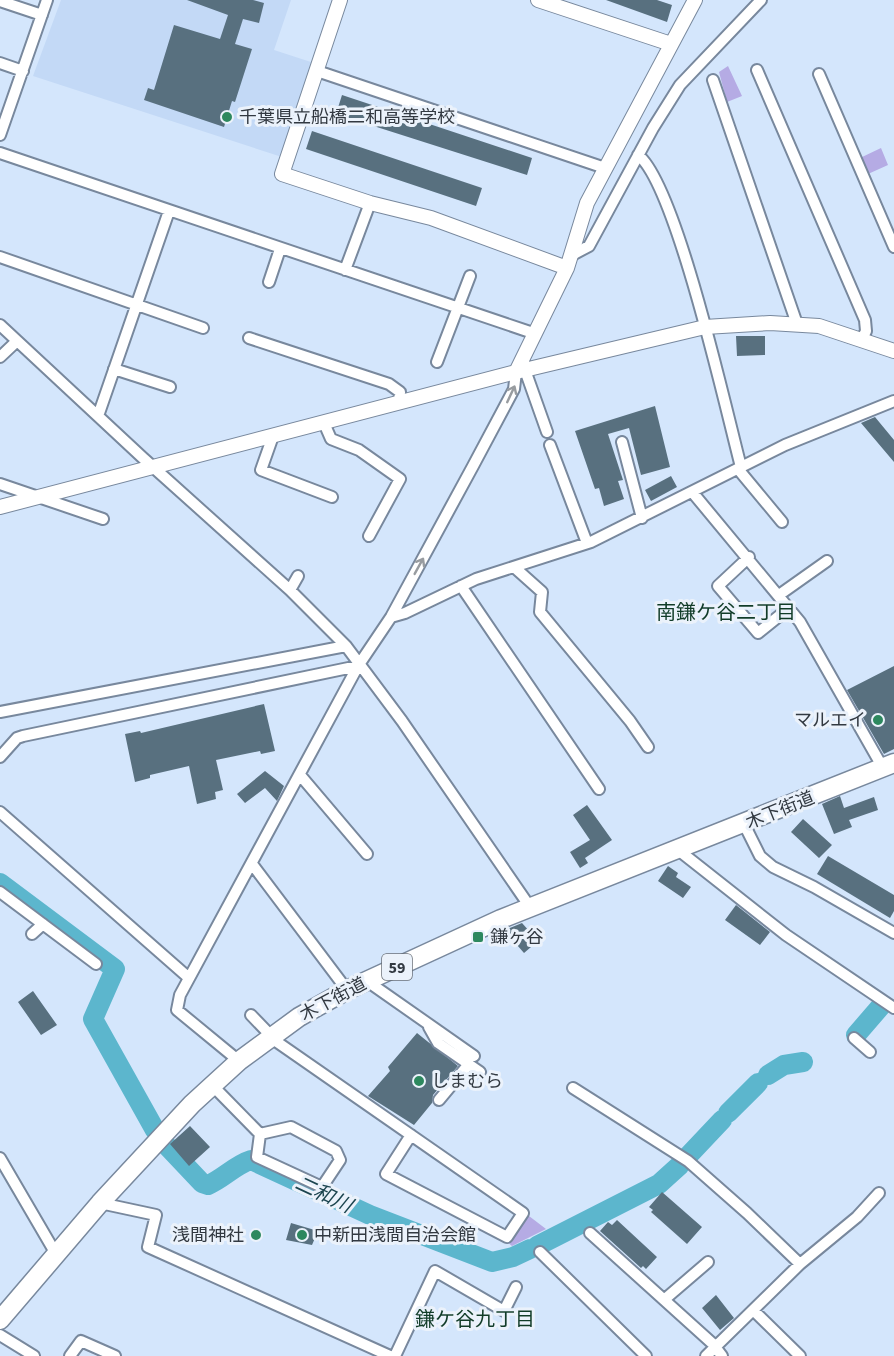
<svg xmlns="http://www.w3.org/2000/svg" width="894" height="1356" font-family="'Source Sans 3','Noto Sans JP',sans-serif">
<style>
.built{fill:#c3d9f6}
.green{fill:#b5abe4}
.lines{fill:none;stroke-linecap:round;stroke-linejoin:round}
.river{stroke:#5cb6cd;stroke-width:20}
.building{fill:#58707f}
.minor-casing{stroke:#78889d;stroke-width:14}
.tertiary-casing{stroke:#78889d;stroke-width:16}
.primary-casing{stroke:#78889d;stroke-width:21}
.minor{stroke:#fff;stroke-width:10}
.tertiary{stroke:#fff;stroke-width:14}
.primary{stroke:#fff;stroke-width:18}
.oneway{stroke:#989ca0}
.poi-dot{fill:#2d885e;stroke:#ebf2fb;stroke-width:2}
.labels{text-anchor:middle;stroke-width:6;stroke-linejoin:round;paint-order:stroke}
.shield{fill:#ebf2fb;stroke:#6a7079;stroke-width:1.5}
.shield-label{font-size:16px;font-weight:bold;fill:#323941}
.poi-label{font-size:18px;fill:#323941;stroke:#ebf2fb;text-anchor:start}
.street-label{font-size:18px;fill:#323941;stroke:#ebf2fb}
.neighbourhood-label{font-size:20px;fill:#113c28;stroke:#ebf2fb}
.water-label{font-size:20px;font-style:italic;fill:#1c454f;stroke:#ebf2fb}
</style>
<rect width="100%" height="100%" fill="#d4e6fc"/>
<path class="built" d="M61,0H291L274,50L314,63L282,157L33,76Z"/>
<path class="green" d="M728,66L742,96L727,102L719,72Z
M881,148L888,165L868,174L860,158Z
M529,1216L546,1229L512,1246L507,1242Z"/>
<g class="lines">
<path class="river" d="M0,883L115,969L93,1019L155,1130
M856,1035L881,1006
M768,1075L784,1065L803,1062
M728,1113L758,1083
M167,1146L202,1183L208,1185C224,1178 235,1165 251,1160L370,1215L492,1262L513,1257L530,1249
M688,1156L722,1120
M537,1246L659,1184L680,1165"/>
</g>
<path class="building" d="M187,0H253L264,3L259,23L243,19L235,44L252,49L235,102L232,101L224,127L144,100L148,88L154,90L174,25L220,39L228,15Z
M606,0H657L672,5L667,22Z
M342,95L532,158L527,175L336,114Z
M312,131L482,188L476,206L306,149Z
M736,336H765V355L737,356Z
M655,406L670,467L641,475L629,428L608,434L623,480L618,481L624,499L604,506L599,488L595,489L575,431Z
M875,417L894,440V462L861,423Z
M671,476L677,487L651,501L645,490Z
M894,666V749L884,754L847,690Z
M264,704L275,751L261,754L260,751L216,760L223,790L215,792L216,799L197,804L189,766L150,775V778L135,782L125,734L140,731L141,733Z
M265,771L284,786L277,801L265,788L245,803L237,794Z
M840,796L844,808L874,797L878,810L849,820L852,827L834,834L822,804Z
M587,805L612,840L585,858L588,863L580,868L570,852L590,840L573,815Z
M803,819L832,845L819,858L791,832Z
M828,856L894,895V911L890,918L817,874Z
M668,866L678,873L676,877L691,887L683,898L658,881Z
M736,905L770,932L760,945L725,920Z
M522,923L538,941L524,953L510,937L502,944L493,935Z
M33,991L57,1025L41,1035L18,1002Z
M417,1033L458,1066L433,1095L432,1103L414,1125L368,1096L390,1071L388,1067Z
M190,1126L210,1147L189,1166L170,1144Z
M662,1192L702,1227L687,1244L651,1212L653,1210L649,1207Z
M617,1220L657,1257L646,1269L643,1266L641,1268L600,1231L608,1222L612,1225Z
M291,1223L318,1231L312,1245L286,1240Z
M716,1295L734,1318L720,1330L702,1308Z"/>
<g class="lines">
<defs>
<path id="minor" d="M0,1L42,15
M0,63L23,71
M757,70L865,320L866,331L862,339
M317,71L605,168
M819,74L894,247
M713,80L797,324
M0,135L47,0
M0,153L533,333
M638,155C676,184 726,410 741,467
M572,255L589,246L653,128L680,85L761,0
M0,257L203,328
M345,270L370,203
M269,282L280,249
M0,325L143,458L290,590L346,646L402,721L530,907
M249,338L389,384L400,392L399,403
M0,357L17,341
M437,362L470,276
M114,369L170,387
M525,370L547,432
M98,416L169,211
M324,423L331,439L359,450L400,479L369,536
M273,436L261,470L332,497
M622,442L642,518
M550,445L587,543
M738,469L782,522
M0,484L103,519
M693,493L800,622L883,768
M749,557L718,586L758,633L789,608
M514,567L542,592L540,612L630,721L648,747
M461,586L599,789
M290,590L298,576
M779,595L827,561
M391,617L405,613L476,579L591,542L785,445L894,401
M0,712L346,646
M0,757L17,738L23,736L358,666
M300,775L367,854
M0,812L189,978
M744,824L760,856L773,867L814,887L894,933
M677,849L786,935L894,1008
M252,864L347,990
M0,892L96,964
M32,934L43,924
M367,981L474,1056
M251,1015L277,1042L523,1213L507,1237L386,1174L411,1135
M429,1027L438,1043L480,1072
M854,1038L870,1052
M239,1061L177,1010L180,995L358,666L391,617L473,466L514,389L516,372
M212,1085L260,1134L257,1157L322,1187L340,1160L336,1151L291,1127L260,1134
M573,1088L688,1161L747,1213L800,1264
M439,1100L469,1064
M0,1158L56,1254
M100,1203L156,1215L148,1247L390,1356
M590,1233L713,1344L722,1356
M540,1252L646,1356
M665,1299L708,1262
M753,1310L800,1356
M0,1335L34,1356
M70,1356L81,1341L115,1356
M395,1356L435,1271L504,1311L516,1287
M706,1356L800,1264L857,1217L879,1193"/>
<path id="tertiary" d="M340,0L282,174L370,203L431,218L567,268
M538,0L671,44
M516,372L567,268L587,203L695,0
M0,507L516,372L705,327L770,323L819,326L894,351"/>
<path id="primary" d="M0,1320L100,1203L192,1104L239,1061L299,1017L347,990L501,919L894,763"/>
</defs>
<use href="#minor" class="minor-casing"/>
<use href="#tertiary" class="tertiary-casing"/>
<use href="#primary" class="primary-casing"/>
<use href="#minor" class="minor"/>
<use href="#tertiary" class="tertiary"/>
<use href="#primary" class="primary"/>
</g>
<defs><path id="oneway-shaft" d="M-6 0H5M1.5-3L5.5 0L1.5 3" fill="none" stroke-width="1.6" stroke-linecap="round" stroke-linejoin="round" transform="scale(1.5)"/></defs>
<g class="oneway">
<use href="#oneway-shaft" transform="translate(511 394) rotate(-65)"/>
<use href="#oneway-shaft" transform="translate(419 566) rotate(-61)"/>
</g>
<g class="poi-dot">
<circle cx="227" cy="117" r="6"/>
<circle cx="878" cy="720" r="6"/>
<rect x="472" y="931" width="12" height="12" rx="3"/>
<circle cx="419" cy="1081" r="6"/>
<circle cx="256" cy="1235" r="6"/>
<circle cx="302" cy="1235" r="6"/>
</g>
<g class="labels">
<rect class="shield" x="382" y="954" width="30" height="26" rx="4.5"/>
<g class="shield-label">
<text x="397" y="973">59</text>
</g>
<g class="poi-label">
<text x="239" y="123">千葉県立船橋二和高等学校</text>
<text x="866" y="726" text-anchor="end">マルエイ</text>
<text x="490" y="943">鎌ヶ谷</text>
<text x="431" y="1087">しまむら</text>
<text x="244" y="1241" text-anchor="end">浅間神社</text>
<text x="314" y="1241">中新田浅間自治会館</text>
</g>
<g class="street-label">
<text transform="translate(780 810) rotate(-22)" y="6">木下街道</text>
<text transform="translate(333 999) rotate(-28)" y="6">木下街道</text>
</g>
<g class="neighbourhood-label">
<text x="726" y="619">南鎌ケ谷二丁目</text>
<text x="475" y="1326">鎌ケ谷九丁目</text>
</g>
<g class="water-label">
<text transform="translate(324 1194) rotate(25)" y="7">二和川</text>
</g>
</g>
</svg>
